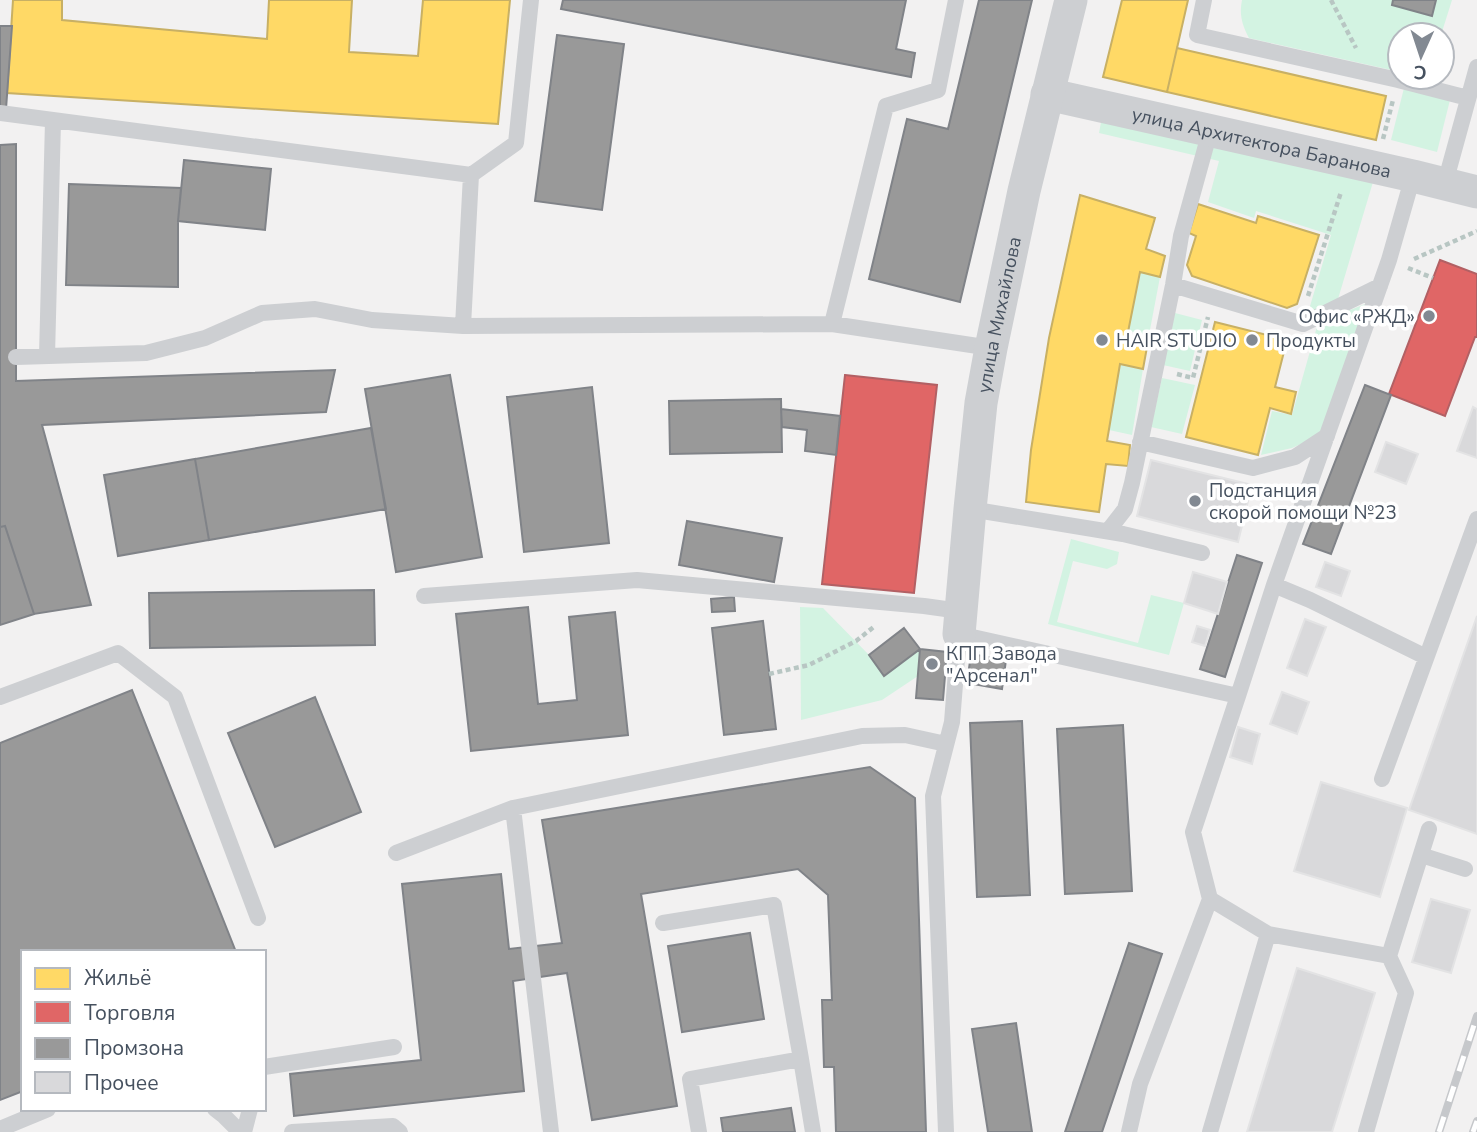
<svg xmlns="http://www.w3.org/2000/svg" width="1477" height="1132" font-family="'Nunito Sans',sans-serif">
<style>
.green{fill:#d3f3e2}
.homes{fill:#ffd966;stroke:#c8b064;stroke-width:2}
.shops{fill:#e06666;stroke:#b26064;stroke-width:2}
.industry{fill:#999;stroke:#808388;stroke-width:2}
.building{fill:#d9d9db;stroke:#e3e3e4;stroke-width:2}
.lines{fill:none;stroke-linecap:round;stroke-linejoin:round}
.path{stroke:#b8c6c3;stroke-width:4.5;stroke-dasharray:5 3.5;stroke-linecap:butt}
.service{stroke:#cdcfd2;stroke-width:16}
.minor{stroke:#cdcfd2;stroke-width:33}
.rail-casing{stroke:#c6c8cb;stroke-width:8}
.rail{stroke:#fff;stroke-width:5;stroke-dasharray:16;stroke-linecap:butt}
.poi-dot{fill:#828992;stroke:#fff;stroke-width:2.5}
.labels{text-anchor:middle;stroke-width:7;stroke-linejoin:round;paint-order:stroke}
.street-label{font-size:19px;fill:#46515f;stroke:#fff}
.poi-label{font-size:19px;fill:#46515f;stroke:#fff;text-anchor:start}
</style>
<rect width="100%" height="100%" fill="#f2f1f1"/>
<path class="green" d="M1242,0H1393L1392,5L1436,0H1452L1441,35H1400V72L1249,38C1242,25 1239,14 1242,0Z
M1404,88L1450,100L1437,152L1391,140Z
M1102,117L1373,182L1338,299L1308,313L1331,235L1256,211L1254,218L1208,202L1219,161L1099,133Z
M1140,272L1160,277L1149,335L1128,331Z
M1365,304L1321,435L1292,448L1261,455L1272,411L1292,415L1318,323Z
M1175,313L1202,320L1190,371L1163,365Z
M1120,364L1143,369L1132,435L1109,430Z
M1162,378L1195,385L1182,434L1151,427Z
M1071,539L1119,552L1117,564L1107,569L1073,561L1057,622L1138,643L1151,595L1184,603L1169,655L1048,624Z
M800,607L823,608L869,655L884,676L920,649L918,676L882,700L801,720Z"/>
<path class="homes" d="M13,0H62V20L267,39L269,0H352L349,52L418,56L423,0H510L498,124L7,93Z
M1122,0H1188L1167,92L1103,77Z
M1177,48L1386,96L1376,140L1167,92Z
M1080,195L1155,218L1146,249L1165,256L1160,277L1140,272L1126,342L1147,347L1143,369L1120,364L1107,441L1130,445L1128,466L1106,464L1099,512L1026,502L1031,450L1049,338Z
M1198,204L1256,223L1258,216L1319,235L1297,304L1287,308L1192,276L1187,265L1196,236L1189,233Z
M1215,322L1287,340L1275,387L1296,392L1291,414L1270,408L1258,455L1186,437Z"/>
<path class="shops" d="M1440,260L1477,274V337H1475L1445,416L1389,394Z
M845,375L937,385L914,593L822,584Z"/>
<path class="industry" d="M563,0H906L896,49L915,53L911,77L561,9Z
M979,0H1032L960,302L869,279L907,119L948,129Z
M1393,0H1436L1432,16L1392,5Z
M0,26H12L6,109H0Z
M557,35L624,44L602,210L535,201Z
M16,144V381L335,370L326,412L42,425L91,605L34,614L5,526L0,527V145Z
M184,160L271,169L265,230L178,221Z
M69,184L181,188L178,221V287L66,285Z
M450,375L482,557L396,572L365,389Z
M1365,385L1391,395L1331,554L1303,544Z
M592,387L609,543L524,552L507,397Z
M781,399L782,452L670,454L669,401Z
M781,409L840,416L836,455L805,451L807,430L782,427Z
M371,428L386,509L209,540L195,459Z
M195,459L209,540L118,556L104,475Z
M687,521L782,538L774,582L679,565Z
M5,526L34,614L0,625V527Z
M1237,555L1262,563L1225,677L1200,669Z
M374,590L375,645L150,648L149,593Z
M734,597L735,611L712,612L711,599Z
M528,607L538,704L577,700L569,617L615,612L628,735L471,751L456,614Z
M763,621L776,729L724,735L712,628Z
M904,628L920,649L884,676L869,655Z
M920,649L947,652L943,700L916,698Z
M971,654L1006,660L1002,689L967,683Z
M132,690L236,952H23V1091L0,1100V743Z
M315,697L361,812L275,847L228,733Z
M1022,721L1030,895L977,897L970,723Z
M1123,725L1132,891L1065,894L1057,729Z
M870,767L915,798L926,1132H836L834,1067H824L822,1000H832L828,895L798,869L641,894L677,1106L592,1120L567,973L513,981L524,1091L294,1116L290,1074L421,1060L402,884L501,874L509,949L562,943L542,820Z
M750,933L764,1019L682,1032L668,946Z
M1129,943L1162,954L1102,1132H1065Z
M1016,1023L1032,1132H988L972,1029Z
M791,1108L795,1132H723L721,1118Z"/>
<path class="building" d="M1473,407L1477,409V458L1457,451Z
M1386,442L1418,454L1406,484L1375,472Z
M1151,460L1252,485L1238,542L1137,516Z
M1325,562L1350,571L1341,596L1316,587Z
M1193,572L1227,582L1218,614L1184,603Z
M1477,616V834L1409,810Z
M1305,619L1326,627L1307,676L1287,668Z
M1197,626L1210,630L1205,646L1192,642Z
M1282,692L1309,702L1297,734L1270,724Z
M1238,727L1260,734L1252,764L1230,757Z
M1321,782L1407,808L1380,897L1294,871Z
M1431,899L1470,910L1451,973L1412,962Z
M1297,968L1375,993L1332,1132H1247Z"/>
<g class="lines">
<path class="path" d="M1331,0L1356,48
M1383,139L1393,100
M1414,259L1477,231
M1408,268L1433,278
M1308,296L1341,192
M1177,374L1193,378L1208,317
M769,674L809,665L856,641L875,626"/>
<path class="service" d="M1204,0L1197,35L1398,80L1468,98
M0,113L471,175L463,326
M471,175L516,143L531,0
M1445,183L1477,67
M1173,285L1303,324L1380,286
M832,324L886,106L938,90L956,0
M47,356L53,121
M16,357L146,353L205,338L262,313L315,309L372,320L463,326L832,324L991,348
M1140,442L1253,468L1295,457L1327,436
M970,509L1123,534L1202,553
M1108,531L1125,509L1132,483L1173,285L1181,236L1210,131
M1274,585L1310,600L1426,657
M424,596L637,580L924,606L960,611
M1238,696L1193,832L1210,899L1268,934L1389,956L1406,993L1366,1132
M0,697L118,653L175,697L258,918
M1382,779L1477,519
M513,808L551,1132
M396,853L513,808L862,736L905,735L946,744
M1421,855L1465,869
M663,923L774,905L801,1059
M1389,956L1429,829
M264,1067L394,1047
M215,1109L224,1116L240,1132
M0,1129L48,1109
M244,1132L250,1109
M292,1132L393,1126L400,1132
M699,1132L690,1079L801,1059L813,1132
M946,1132L933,796L952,722L959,634L1238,696L1274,585L1389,260L1413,176
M1129,1132L1140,1084L1210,899
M1210,1132L1268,934"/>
<g class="minor">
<path id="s1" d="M1047,94L1413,176L1477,192"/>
<path id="s2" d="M959,634L970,509L981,403L991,348L1024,191L1071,0"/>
</g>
<defs>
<path id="rail" d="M1439,1132L1477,1016
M1473,1132L1477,1121"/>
</defs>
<use href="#rail" class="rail-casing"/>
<use href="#rail" class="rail"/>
</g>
<g class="poi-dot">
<circle cx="1429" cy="316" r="7"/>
<circle cx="1102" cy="340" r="7"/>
<circle cx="1252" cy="340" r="7"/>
<circle cx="1195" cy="501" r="7"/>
<circle cx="932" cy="664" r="7"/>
</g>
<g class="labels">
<g class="street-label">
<text dy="7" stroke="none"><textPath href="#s1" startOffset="220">улица Архитектора Баранова</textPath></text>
<text dy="7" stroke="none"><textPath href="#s2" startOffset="322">улица Михайлова</textPath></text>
</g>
<g class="poi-label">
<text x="1415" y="323" text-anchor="end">Офис «РЖД»</text>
<text x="1116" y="347">HAIR STUDIO</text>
<text x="1266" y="347">Продукты</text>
<text x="1209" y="497">Подстанция<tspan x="1209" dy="22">скорой помощи №23</tspan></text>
<text x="946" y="660">КПП Завода<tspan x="946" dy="22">"Арсенал"</tspan></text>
</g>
</g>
<rect x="21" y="950" width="245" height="161" fill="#ffffff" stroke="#b5b9bf" stroke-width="2"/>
<rect x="35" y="968" width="35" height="21" fill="#ffd966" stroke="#b5b9bf" stroke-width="2"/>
<text x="84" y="985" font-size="21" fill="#46515f">Жильё</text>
<rect x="35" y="1002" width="35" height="21" fill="#e06666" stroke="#b5b9bf" stroke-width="2"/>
<text x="84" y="1020" font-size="21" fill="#46515f">Торговля</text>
<rect x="35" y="1038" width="35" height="21" fill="#999999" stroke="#b5b9bf" stroke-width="2"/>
<text x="84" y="1055" font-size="21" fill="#46515f">Промзона</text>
<rect x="35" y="1072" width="35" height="21" fill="#d9d9db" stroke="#b5b9bf" stroke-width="2"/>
<text x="84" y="1090" font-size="21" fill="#46515f">Прочее</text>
<g transform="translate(1421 56) rotate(183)"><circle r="33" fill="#ffffff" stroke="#b5b9bf" stroke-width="2"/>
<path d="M0-5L12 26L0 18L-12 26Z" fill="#828992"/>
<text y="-10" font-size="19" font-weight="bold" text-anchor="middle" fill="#46515f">С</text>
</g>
</svg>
